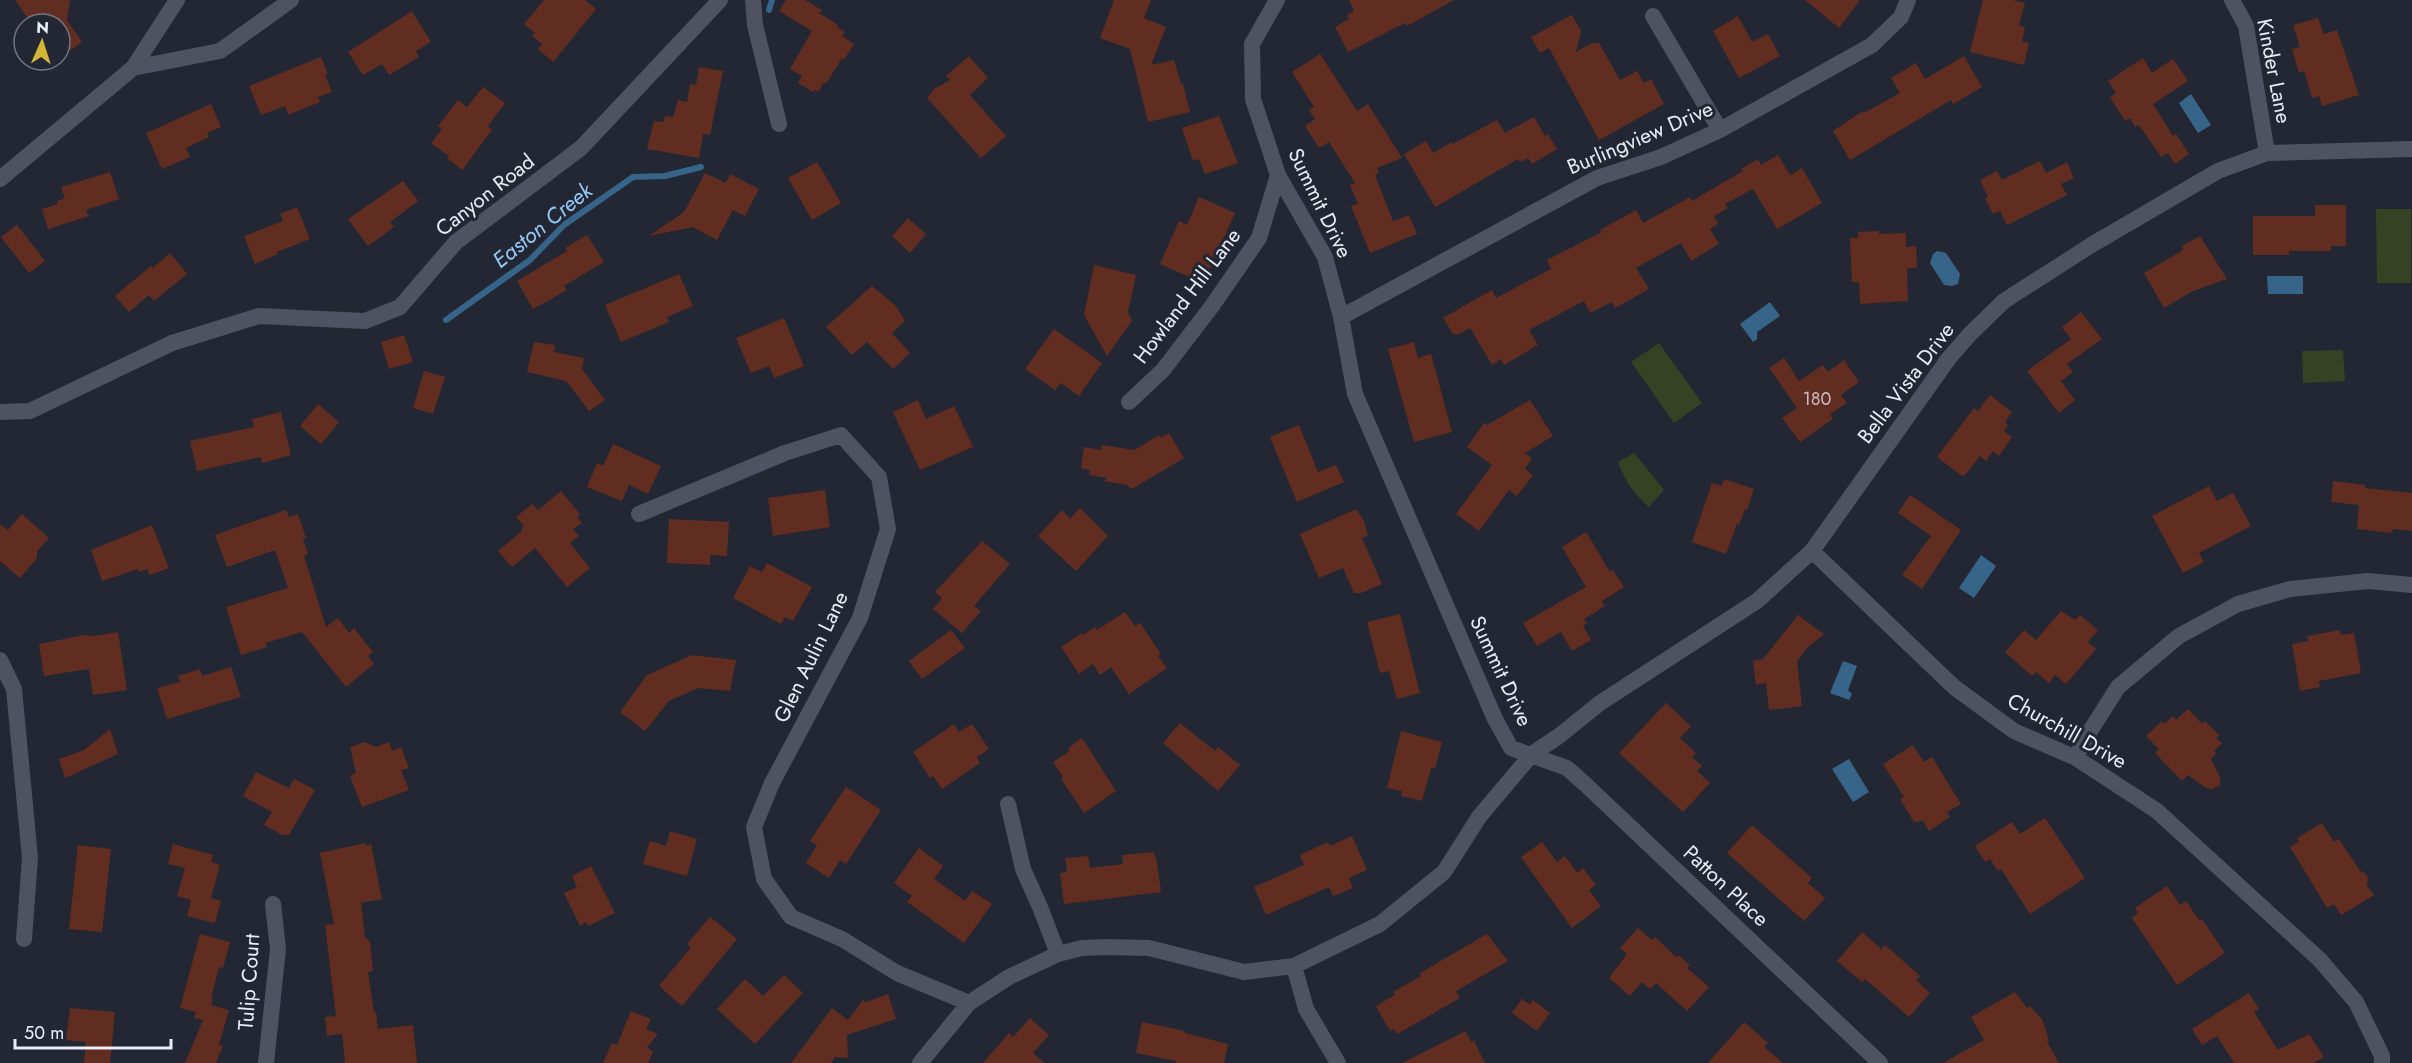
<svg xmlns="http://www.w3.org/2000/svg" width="2412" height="1063" font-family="Jost,sans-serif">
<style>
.green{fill:#364223}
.water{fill:#37658a}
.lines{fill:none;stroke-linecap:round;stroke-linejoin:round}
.stream{stroke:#37658a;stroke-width:6}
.building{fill:#612d21}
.street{stroke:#4f5361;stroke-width:16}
.labels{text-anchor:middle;stroke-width:6;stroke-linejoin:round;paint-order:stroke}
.number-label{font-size:18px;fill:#c8bdc0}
.street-label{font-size:21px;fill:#eaedf5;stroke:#232733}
.water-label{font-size:22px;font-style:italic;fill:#94caf9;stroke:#232733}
</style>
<rect width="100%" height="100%" fill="#232733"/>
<path class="green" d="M2376,209H2411V283H2377Z
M1659,343L1702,403L1674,423L1631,362Z
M2343,350L2345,381L2303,383L2302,351Z
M1634,453L1664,490L1649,507C1634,494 1625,481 1618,462Z"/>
<path class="water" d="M2191,94L2211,125L2198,133L2179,103Z
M1937,251L1946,253L1960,274L1958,284L1952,286L1944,285L1930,263L1933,254Z
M2267,276H2303V294H2268Z
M1770,302L1780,316L1757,332V339L1753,342L1740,324Z
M1981,555L1996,566L1974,598L1959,588Z
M1843,661L1857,666L1848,690L1852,694L1849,700L1830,693Z
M1849,759L1869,792L1853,802L1832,769Z"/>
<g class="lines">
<path class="stream" d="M769,10L772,0
M446,320L530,260L564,225L633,177L665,176L701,167"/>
</g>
<path class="building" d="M15,0H70L67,20L82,42L60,58V24H32Z
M544,0H585L596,9L553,62L538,49L542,44L532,36L535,33L524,24Z
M786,0H805L822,10L819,13L838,25L837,27L845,32L842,36L854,44L844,60L842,58L826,84L824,82L818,92L815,90L813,92L798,83L802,76L790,69L812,31L779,11Z
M1114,0H1151L1144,18L1166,27L1151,65L1174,60L1181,84H1183L1190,112L1148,122L1130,49L1100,38Z
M1349,0H1454L1407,26L1405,23L1348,52L1335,27L1349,19L1347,15L1354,11Z
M1805,0H1860L1839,28Z
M1983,0H2012L2025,3L2019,26L2025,27L2022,41L2029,43L2024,65L1970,52Z
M412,11L431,42L416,51L419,57L389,75L382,64L363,75L348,52Z
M1572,15L1581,31L1576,52L1592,43H1599L1620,80L1637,71L1644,83L1651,79L1664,104L1599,140L1549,48L1540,53L1531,37Z
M1738,16L1752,42L1768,34L1780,56L1739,78L1713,31Z
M2318,18L2324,34L2337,30L2359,95L2322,106L2319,96L2312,98L2304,71L2299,73L2292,49L2300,47L2293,25Z
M1320,54L1357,111L1368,104L1402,158L1377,168L1379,173L1375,175L1393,221L1409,215L1417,234L1370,253L1351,206L1358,204L1350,185L1355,183L1329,142L1319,148L1305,126L1315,119L1309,110L1314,107L1292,72Z
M969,56L988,78L970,95L1006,136L981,158L927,98L934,89L950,80L946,76Z
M1964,56L1982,87L1953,104L1951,100L1850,160L1833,131L1863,111L1864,113L1900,93L1891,78L1916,63L1925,79Z
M321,57L328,74L325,75L332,92L318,97L320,102L288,115L285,106L261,115L249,86Z
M2143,58L2152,73L2173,59L2188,81L2153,104L2173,136L2176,134L2189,154L2175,164L2168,153L2161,157L2139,125L2135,127L2130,118L2125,121L2110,97L2116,93L2108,81Z
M699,67L723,71L710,135L703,134L699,158L647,149L654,121L664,122L665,116L673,117L678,100L687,102L690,84L696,85Z
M483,87L505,103L488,126L492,130L462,170L447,158L449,156L431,143L442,129L438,126L458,100L467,107Z
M211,104L221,127L207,133L209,137L186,148L190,157L162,169L146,133Z
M1219,116L1238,163L1205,174L1199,159L1193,161L1182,128Z
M1534,117L1545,136L1548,134L1557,149L1532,164L1528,158L1520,162L1518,159L1435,207L1404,154L1426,141L1433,153L1452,142L1453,144L1497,120L1505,133Z
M1778,155L1790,175L1802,168L1822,203L1777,229L1753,189L1725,204L1728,208L1714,216L1718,224L1710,229L1719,244L1691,261L1681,243L1636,268L1649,289L1615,308L1612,302L1590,313L1584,301L1529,330L1538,345L1504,365L1501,359L1492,365L1470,328L1459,334H1453L1443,318L1492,290L1496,298L1551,269L1547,260L1602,232L1600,230L1636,210L1643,223L1690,197L1692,201L1743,171L1741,169L1758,159L1761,165Z
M2040,161L2046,173L2067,162L2074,178L2061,184L2067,195L2007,225L2000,211L1993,214L1985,199L1988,197L1980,180L1997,171L2002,180Z
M817,162L841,203L812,220L788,178Z
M110,172L119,199L86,210L89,216L48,229L42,209L58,204L57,201L65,198L61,187Z
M705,173L726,183L730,174L759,189L745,216L733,210L717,240L693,227L649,236L684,212Z
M403,181L418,201L390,222L394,227L368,246L348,219Z
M1199,197L1235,213L1203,283L1160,264L1179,221L1187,225Z
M2315,205H2346V246H2331V251H2289V255H2253V216H2315Z
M297,207L310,239L277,252L278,254L255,264L244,236L283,221L280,214Z
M908,218L926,234L910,253L892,236Z
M17,225L45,261L29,273L1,237Z
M1879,231V234L1906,233V247L1916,246L1917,268H1907L1908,301L1860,304L1859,282H1852L1850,238H1858V232Z
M587,235L604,262L564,286L567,290L533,309L517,281L567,251L565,248Z
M2200,236L2227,279L2191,292L2164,308L2144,273L2183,250L2182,246Z
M170,253L187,274L154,301L149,295L129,312L115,296L151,266L153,268Z
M1094,265L1136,275L1128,312L1132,321L1107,356L1084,315Z
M679,274L693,306L667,317L669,322L621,342L605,305Z
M872,286L896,306L905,321L892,333L910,353L893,369L867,342L852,355L826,327Z
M2081,312L2102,339L2067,364L2073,372L2061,381L2075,400L2059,413L2027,371L2071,339L2062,327Z
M784,318L804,366L774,378L769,366L751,373L736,338Z
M1054,329L1102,363L1079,396L1061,383L1055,390L1025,369Z
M404,335L413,362L389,369L381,342Z
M534,342L555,345L554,352L584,358L582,369L605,400L589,411L566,381L527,372Z
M1414,342L1418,358L1431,354L1452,432L1414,442L1388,349Z
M1784,358L1799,381L1823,365L1828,372L1844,360L1859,382L1841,395L1847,403L1830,414L1833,419L1800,442L1782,418L1797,408L1769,368Z
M424,371L445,377L433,414L413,408Z
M1990,395L2012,412L2005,422L2008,425L2004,431L2012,437L1999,456L1993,451L1986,461L1980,456L1965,475L1962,476L1937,457L1974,408L1978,411Z
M918,400L926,419L954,406L973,447L920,470L893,412Z
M1530,400L1553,436L1525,453L1532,458L1525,469L1533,475L1517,496L1509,490L1479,531L1456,514L1492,465L1467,447L1484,423L1487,425Z
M318,404L339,422L321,444L300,426Z
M281,412L291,455L262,463L261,457L197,471L190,441L254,427L252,419Z
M1299,425L1318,472L1336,465L1344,482L1297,502L1270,437Z
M1169,433L1184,458L1132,489L1127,485L1104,481L1107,478L1089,475L1090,470L1081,468L1084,447L1101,450L1102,445L1135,450L1159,435L1161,438Z
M613,444L661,466L648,494L629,485L622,501L587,487L597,463L603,466Z
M1724,479L1754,489L1747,510L1745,509L1739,525L1737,524L1726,554L1692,542L1712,483L1722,486Z
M2333,481L2365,485V488L2412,493V531L2393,529L2392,533L2357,529L2359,505L2331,502Z
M2209,486L2217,501L2233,493L2251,526L2199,553L2204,562L2183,573L2152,516Z
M825,490L830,527L773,536L768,498Z
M561,491L580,514L577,517L582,523L573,529L579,536L570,543L590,568L567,587L535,548L512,567L498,551L522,531L521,529L524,526L516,517L532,504L538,510Z
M1910,495L1961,530L1922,589L1902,575L1931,536L1898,513Z
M1080,508L1108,536L1076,571L1038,536L1062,510L1070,519Z
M1356,509L1364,521L1368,535L1362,538L1382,584L1361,593H1354L1343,568L1319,578L1300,534Z
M286,510L289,517L298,514L306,538L303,539L308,554L304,556L326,627L338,618L349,633L354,628L373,652L368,656L374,664L346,687L302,632L266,643L267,647L241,655L226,607L288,588L275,550L227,567L215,535Z
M22,514L49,538L37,551V558L20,578L0,561V524L8,530Z
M669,519L729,522L727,556L710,555V565L667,563Z
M152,525L169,568L150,575L147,569L139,572L138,569L102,581L91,550Z
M1586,532L1610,572L1613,570L1624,587L1602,601L1605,606L1584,619L1587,623L1583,626L1591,640L1572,651L1561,632L1537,646L1523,623L1586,587L1562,547Z
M982,541L1010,564L974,606L981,611L962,633L933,609L942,598L935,592Z
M767,563L812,587L793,621L785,617L781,624L733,598L750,566L762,572Z
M2061,611L2075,620L2080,615L2098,630L2088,642L2096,649L2066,684L2055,675L2049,683L2036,672L2032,676L2005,652L2024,630L2036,640Z
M1125,612L1135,626L1140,623L1161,654L1158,656L1167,668L1129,694L1111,667L1100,675L1093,664L1079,674L1061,647L1082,633L1083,635L1095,627L1097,630Z
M1400,614L1420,693L1397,699L1389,671L1380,673L1367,622Z
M1798,615L1824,634L1808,647L1797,661L1802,706L1769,710L1766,683L1756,685L1753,661L1763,659Z
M951,630L965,648L922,679L909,661Z
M2340,630L2341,635L2354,633L2361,673L2319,681L2320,687L2300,691L2292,644L2308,641L2307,636Z
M118,632L127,690L93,695L89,669L44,676L39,644L84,635L94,636Z
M692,655L736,660L730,691L698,688L669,701L645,731L620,712L647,675Z
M231,667L241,697L167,719L157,688L180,682L178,676L200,669L202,676Z
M1666,703L1691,726L1680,738L1696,753L1692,757L1702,766L1697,771L1710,783L1683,812L1619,753Z
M2188,709L2202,724L2205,721L2219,735L2216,738L2222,743L2214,751L2216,754L2211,759L2220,777V785L2212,789L2206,788L2188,775L2182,781L2155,753L2159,749L2146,736L2162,721L2164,724L2173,716L2176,720Z
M1180,723L1215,751L1218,747L1240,765L1218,791L1163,743Z
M954,724L959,732L972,724L989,749L977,757L980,763L942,789L933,776L930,778L913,752Z
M110,729L118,754L65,778L59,759L84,750Z
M1401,731L1442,742L1435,769L1431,768L1422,801L1401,796L1402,791L1387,788Z
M1082,738L1116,791L1084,813L1061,779L1063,777L1053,762L1070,751L1068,748Z
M365,742L376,747L389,742L392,751L401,747L409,768L401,770L409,790L362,807L350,776L356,773L350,747Z
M1913,745L1924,762L1932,757L1961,804L1947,812L1950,817L1929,831L1923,821L1914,822L1900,799L1904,797L1883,764Z
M256,772L289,788L294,779L315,790L289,835H282L264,825L272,812L243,796Z
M846,787L881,810L846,864L840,860L829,878L806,863L817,845L810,841Z
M2045,818L2085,878L2030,914L2001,869L1998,871L1990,859L1985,862L1975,846L2012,822L2020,834Z
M2322,823L2334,842L2339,839L2360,871L2364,872L2368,877L2367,885L2374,895L2341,915L2334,904L2327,908L2290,847L2299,842L2297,838Z
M1752,825L1812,878L1808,883L1825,898L1804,921L1727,853Z
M670,831L697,839L687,876L643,864L650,841L666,846Z
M1352,836L1367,870L1349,878L1353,888L1333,896L1329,887L1266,915L1254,887L1304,865L1300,855L1328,842L1330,846Z
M1542,842L1557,862L1565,856L1577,873L1583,868L1596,885L1589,890L1601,906L1572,928L1521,857Z
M365,843V846L371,844L382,899L361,903L365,937L370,942L373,971L368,972L374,1012H376L378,1029L413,1025L417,1063H345L342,1034L327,1036L325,1017L336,1016L325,925L334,924L320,853Z
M173,844L213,855L211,862L220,865L211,898L221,901L215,923L187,916L191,900L177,896L185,868L168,864Z
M78,845L111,849L102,932L69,929Z
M919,848L943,866L934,879L965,901L972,891L992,904L964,943L907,902L912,896L894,883Z
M1154,852V857L1156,856L1161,892L1064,904L1060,873L1067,872L1065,858L1088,856L1090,868L1123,864L1122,855Z
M591,866L615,913L588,926L586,922L580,926L564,893L577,887L572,876Z
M2167,886L2180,905L2186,901L2199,920L2202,919L2225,953L2177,985L2132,918L2138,913L2135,908Z
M710,917L737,939L682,1006L659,986L691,947L687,944Z
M1638,928L1652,940L1655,937L1676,957L1678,955L1690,965L1687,968L1709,987L1687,1011L1656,983L1650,989L1642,982L1630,996L1609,978L1627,954L1620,948Z
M1862,932L1881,949L1885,945L1920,976L1916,980L1930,993L1909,1017L1865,979L1862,982L1837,961Z
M200,934L230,942L223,968L219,967L211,999H213L211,1005L229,1010L219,1045L223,1046L216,1063H185L203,1020L194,1018L196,1012L180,1008Z
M1487,934L1508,961L1456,991L1460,998L1397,1034L1394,1029L1390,1031L1376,1006L1395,995L1393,992L1421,976L1420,973Z
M784,975L803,993L755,1044L717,1009L745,979L763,996Z
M2015,992L2027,1008L2030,1006L2042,1019L2049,1040L2047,1042L2059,1063H1943L1984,1040L1971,1017Z
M2249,993L2259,1009L2254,1012L2278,1050L2309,1034L2324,1057L2313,1063H2234L2217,1036L2202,1045L2192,1029Z
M888,994L896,1019L847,1035L848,1058L835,1057L831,1063H791L832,1008L848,1020L863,1000L866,1002Z
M1522,999L1530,1005L1533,1000L1550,1013L1537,1031L1512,1013Z
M70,1008L115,1012L110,1063H84L86,1042L66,1040Z
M631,1011L651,1019L646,1029L658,1034L647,1047L653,1052L648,1063H603L612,1043L617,1045Z
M1030,1018L1049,1035L1033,1053L1045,1063H983L1009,1033L1013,1037Z
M1142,1022L1185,1031V1033L1228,1044L1224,1063H1176V1061L1136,1053Z
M1744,1022L1768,1043L1764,1047L1783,1063H1708Z
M1466,1031L1471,1042L1474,1041L1485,1063H1402Z"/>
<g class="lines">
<path class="street" d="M753,0L755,25L779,124
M1277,0L1252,44L1253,99L1278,175L1325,257L1341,317L1355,394L1495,719L1511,748L1567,768L1585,784L1880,1063
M2232,0L2246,26L2267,153
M1653,16L1720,130
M133,68L220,51L291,0
M0,179L133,68L177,0
M1341,317L1597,178L1661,157L1720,130L1872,45L1901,17L1908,0
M1129,402L1163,370L1212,306L1259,238L1278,175
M0,412L30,411L172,343L259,316L365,321L400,307L456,242L581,148L720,0
M639,514L785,453L841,435L879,477L888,529L860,618L772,783L754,827L764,879L791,917L842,939L897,973L969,1003
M1812,551L1954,687L2014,731L2076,758L2157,811L2320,960L2356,1002L2382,1056V1063
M0,660L14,689L30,858L24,939
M2076,758L2085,739L2118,687L2179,636L2238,604L2290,589L2368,581L2412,585
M1008,804L1023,869L1040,907L1058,954
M1294,966L1306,1009L1338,1063
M266,1063L278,949L273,904
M920,1063L969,1003L1009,977L1058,954L1082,948L1105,947L1149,948L1244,972L1294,966L1380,924L1444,872L1479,817L1532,754L1559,736L1600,703L1757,601L1812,551L1949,358L1970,334L2004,301L2093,244L2218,171L2267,153L2412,149"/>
</g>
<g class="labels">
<g class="number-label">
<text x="1817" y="405">180</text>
</g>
<g class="street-label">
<text transform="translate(2274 71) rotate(79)" y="7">Kinder Lane</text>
<text transform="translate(1640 138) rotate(-23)" y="7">Burlingview Drive</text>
<text transform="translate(485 195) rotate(-38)" y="7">Canyon Road</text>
<text transform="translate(1320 203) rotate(64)" y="7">Summit Drive</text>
<text transform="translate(1187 296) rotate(-53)" y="7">Howland Hill Lane</text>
<text transform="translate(1906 383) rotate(-53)" y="7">Bella Vista Drive</text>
<text transform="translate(811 657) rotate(-64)" y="7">Glen Aulin Lane</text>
<text transform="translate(1501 671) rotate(65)" y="7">Summit Drive</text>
<text transform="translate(2067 731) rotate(29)" y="7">Churchill Drive</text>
<text transform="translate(1726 886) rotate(43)" y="7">Patton Place</text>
<text transform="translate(249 982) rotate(-86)" y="7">Tulip Court</text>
</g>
<g class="water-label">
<text transform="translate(542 225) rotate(-39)" y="8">Easton Creek</text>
</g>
</g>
<g transform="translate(42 42) rotate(3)"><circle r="28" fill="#232733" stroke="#737681" stroke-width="1.5"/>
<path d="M0-4.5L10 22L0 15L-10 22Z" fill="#d3b635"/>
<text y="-9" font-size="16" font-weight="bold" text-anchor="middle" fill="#eaedf5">N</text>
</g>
<path d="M15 1039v9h156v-9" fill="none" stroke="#eaedf5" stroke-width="3"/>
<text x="24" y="1039" font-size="18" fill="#eaedf5" stroke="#232733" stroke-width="4.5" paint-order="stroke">50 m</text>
</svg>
